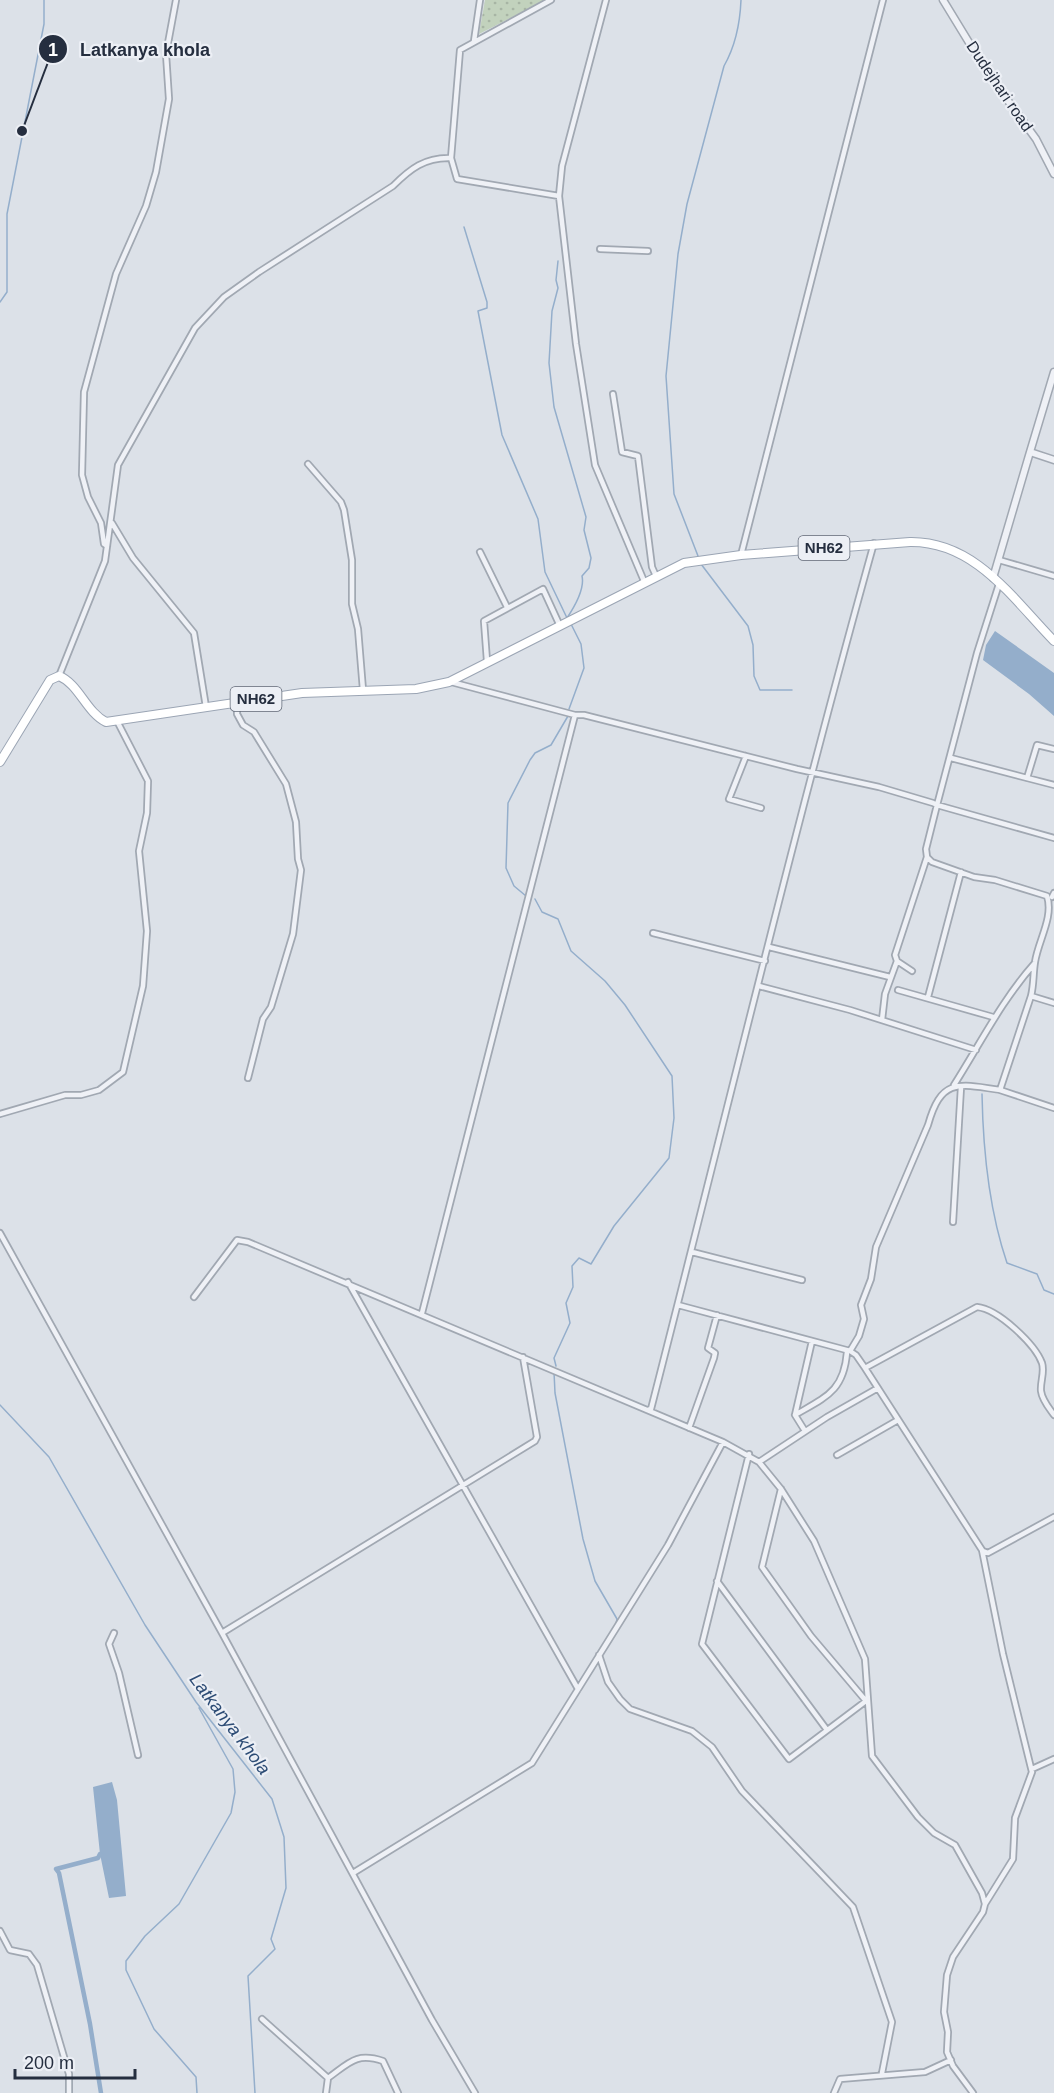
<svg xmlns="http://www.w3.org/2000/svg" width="1054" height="2093" font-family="Helvetica,sans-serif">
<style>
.grass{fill:url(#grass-dots)}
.water{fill:#94aecb}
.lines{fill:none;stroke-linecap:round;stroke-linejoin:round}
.stream{stroke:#94aecb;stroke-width:1.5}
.canal{stroke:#94aecb;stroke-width:4.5}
.minor-casing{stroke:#a1a8b2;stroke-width:8}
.tertiary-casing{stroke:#a1a8b2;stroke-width:9}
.primary-casing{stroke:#9ba5b4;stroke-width:10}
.minor{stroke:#eff1f6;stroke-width:4.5}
.tertiary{stroke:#eff1f6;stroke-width:6}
.primary{stroke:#fff;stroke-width:8}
.labels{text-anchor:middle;stroke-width:4.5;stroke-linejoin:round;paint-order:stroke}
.shield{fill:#eceff5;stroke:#616876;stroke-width:1.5}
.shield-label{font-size:15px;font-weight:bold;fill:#252e3f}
.street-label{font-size:16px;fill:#252e3f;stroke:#eceff5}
.water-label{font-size:18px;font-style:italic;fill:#2d4c75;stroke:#eceff5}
.leader{fill:none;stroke:#252e3f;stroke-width:2}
.callout-dot{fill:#252e3f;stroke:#eceff5;stroke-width:2}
.mark-label{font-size:18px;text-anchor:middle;font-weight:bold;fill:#fff}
.callout-label{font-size:18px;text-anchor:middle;font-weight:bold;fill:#252e3f;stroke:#eceff5;stroke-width:4.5;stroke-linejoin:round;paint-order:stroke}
</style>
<defs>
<pattern id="grass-dots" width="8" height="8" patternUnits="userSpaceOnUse" patternTransform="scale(1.5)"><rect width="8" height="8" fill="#c2d2bd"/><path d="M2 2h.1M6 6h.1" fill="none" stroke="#a7b5a4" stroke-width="1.8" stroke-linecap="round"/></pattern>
</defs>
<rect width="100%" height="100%" fill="#dce1e8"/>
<path class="grass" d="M485,0H546L479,34Z"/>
<path class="water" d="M995,631L1054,673V716L1029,694L983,660L986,645Z
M112,1782L117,1800L126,1896L109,1898L100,1854L93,1787Z"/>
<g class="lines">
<path class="stream" d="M464,227L487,302V308L478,311L502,435L538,519L545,572L567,618
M558,261L556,280L558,288L552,311L549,363L554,407L586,517L584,530L591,558L589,568L582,576C585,589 575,606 567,618
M0,302L7,292V214L44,24V0
M698,556L674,494L666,376L678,254L687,204L724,66C736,45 740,24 741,0
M701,564L748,626L753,645L754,676L760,690H792
M569,709L584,668L581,644L571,624
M526,896L514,886L506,868L508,803L530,760L535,753L551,745L568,716
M535,899L542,912L558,919L571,951L605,981L625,1005L672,1076L674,1118L669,1158L614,1226L591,1264L579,1258L572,1266L573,1287L566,1303L570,1323L554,1358L556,1366
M982,1094C983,1150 989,1210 1007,1263L1037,1274L1044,1290L1054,1294
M554,1372L555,1393L583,1539L595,1581L617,1619L616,1624
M0,1405L49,1457L145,1625L196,1702L272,1799L284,1837L286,1888L271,1939L275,1949L248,1976L255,2093
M197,2093L196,2077L154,2029L126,1970V1961L145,1936L179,1904L231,1813L235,1792L233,1769L199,1708"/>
<path class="canal" d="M100,1854L98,1858L56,1869L59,1873L90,2024L101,2093"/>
<defs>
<path id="minor" d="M606,0L562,166L559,196L576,344L595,465L644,581
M474,41L480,0
M451,158L457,179L559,196
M600,249L648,251
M613,394L622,452L638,456L652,567L656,576
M308,464L341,502L344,510L352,560V604L358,629L363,690
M112,523L133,558L194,633L206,707
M107,546L104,544L101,523L88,497L82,475L84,392L116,274L146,206L156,172L169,99L166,54L176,0
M480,552L507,607
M741,555L883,0
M999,560L1054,576
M999,584L977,653L937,805L1054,838
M487,661L484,621L543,589L560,626
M59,676L105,561L118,465L195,328L224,297L259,272L393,186C410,169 425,157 451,158L460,50L551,0
M451,682L575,715H584L797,769L879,787L933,803L937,805L926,849L927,857L932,862L974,877L995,880L1047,896C1054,917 1038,941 1035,962C1033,974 1034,984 1031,996L1054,1003
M237,702V714L243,725L254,732L286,784L296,822L298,859L301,870L293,934L271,1007L263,1019L248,1078
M746,756L729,799L761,808
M951,758L1027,778L1037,745L1054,749
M1027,778L1054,785
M1052,897L1054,893
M653,933L765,961
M769,947L890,977
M912,971L897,961L895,955L927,857
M759,986L850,1010L976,1050
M898,990L993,1017
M928,997L961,872
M882,1020L885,994L897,961
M954,1085C980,1044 1002,1000 1034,964
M1000,1090L1054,1108
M0,1114L65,1095H81L99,1090L123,1072L143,986L147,931L139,851L147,813L148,781L117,721
M953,1222L961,1087
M0,1233L222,1633L432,2020L475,2093
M692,1252L802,1280
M348,1282L578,1689
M194,1297L237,1240L248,1242L723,1442L759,1462L781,1489L814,1541L865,1659L872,1756L918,1817L934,1833L955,1845L982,1893L985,1904L983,1912L953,1957L947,1975L944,2012L948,2032L947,2052L953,2066L973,2093
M678,1305L850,1351
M422,1313L575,715
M865,1368L977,1307C998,1309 1035,1344 1042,1363C1045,1372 1040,1382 1041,1391C1042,1400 1049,1408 1054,1415
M648,1410L651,1409C725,1120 794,830 874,543
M795,1415C826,1397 844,1391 847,1352
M689,1428L714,1358L715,1353L708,1348L717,1315
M805,1431L795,1415L812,1341
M749,1454L702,1644L789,1759L866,1701L811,1636L762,1567L781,1489
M837,1455L898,1420
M759,1462L827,1417L878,1388
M983,1551L988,1553L1054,1517
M717,1581L827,1730
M114,1633L109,1644L119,1673L138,1755
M222,1633L535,1441L537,1437L523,1357
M599,1655L608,1682L620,1699L630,1709L692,1731L712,1747L742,1791L853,1907L892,2022L882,2073
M1032,1769L1054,1759
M353,1873L532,1763L668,1545L723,1442
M985,1904L1013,1859L1015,1818L1032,1772L1003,1654L982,1550L865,1368L856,1355L850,1351L859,1336L864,1319L861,1305L871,1279L876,1247L928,1125C941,1079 957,1083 1000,1090L1031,996
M0,1931L10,1950L29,1954L37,1965L69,2074V2093
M262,2019L328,2078
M326,2093L328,2078C349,2063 356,2052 383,2061L398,2093
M834,2093L840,2079L925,2072L951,2060"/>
<path id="tertiary" d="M943,0L987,72L1036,139L1054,174
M1054,372L1030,452L1054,460
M993,578L1030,452"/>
<path id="primary" d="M0,762L50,680L59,676C79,684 86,712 106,722L302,693L416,689L449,682L684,563L741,555L910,542C975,541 1013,599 1054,641"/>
</defs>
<use href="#minor" class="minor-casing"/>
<use href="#tertiary" class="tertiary-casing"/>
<use href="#primary" class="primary-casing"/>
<use href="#minor" class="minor"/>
<use href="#tertiary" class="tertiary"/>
<use href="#primary" class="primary"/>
</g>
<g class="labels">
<g class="shield">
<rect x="798.5" y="536" width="51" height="24" rx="4.5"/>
<rect x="230.5" y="687" width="51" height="24" rx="4.5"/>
</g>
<g class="shield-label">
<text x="824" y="553">NH62</text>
<text x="256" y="704">NH62</text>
</g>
<g class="street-label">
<text transform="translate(1000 86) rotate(56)" y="6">Dudejhari road</text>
</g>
<g class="water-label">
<text transform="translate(230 1724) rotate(53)" y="6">Latkanya khola</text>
</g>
</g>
<path class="leader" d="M22 131L53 49"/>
<g class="callout-dot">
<circle cx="22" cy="131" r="6"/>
<circle cx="53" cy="49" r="15"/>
</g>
<g class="mark-label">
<text x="53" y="56">1</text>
</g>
<g class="callout-label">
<text x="145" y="56">Latkanya khola</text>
</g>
<path d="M15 2069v9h120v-9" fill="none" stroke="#252e3f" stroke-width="3"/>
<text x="24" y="2069" font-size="18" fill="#252e3f" stroke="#eceff5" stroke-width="4.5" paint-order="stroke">200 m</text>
</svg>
